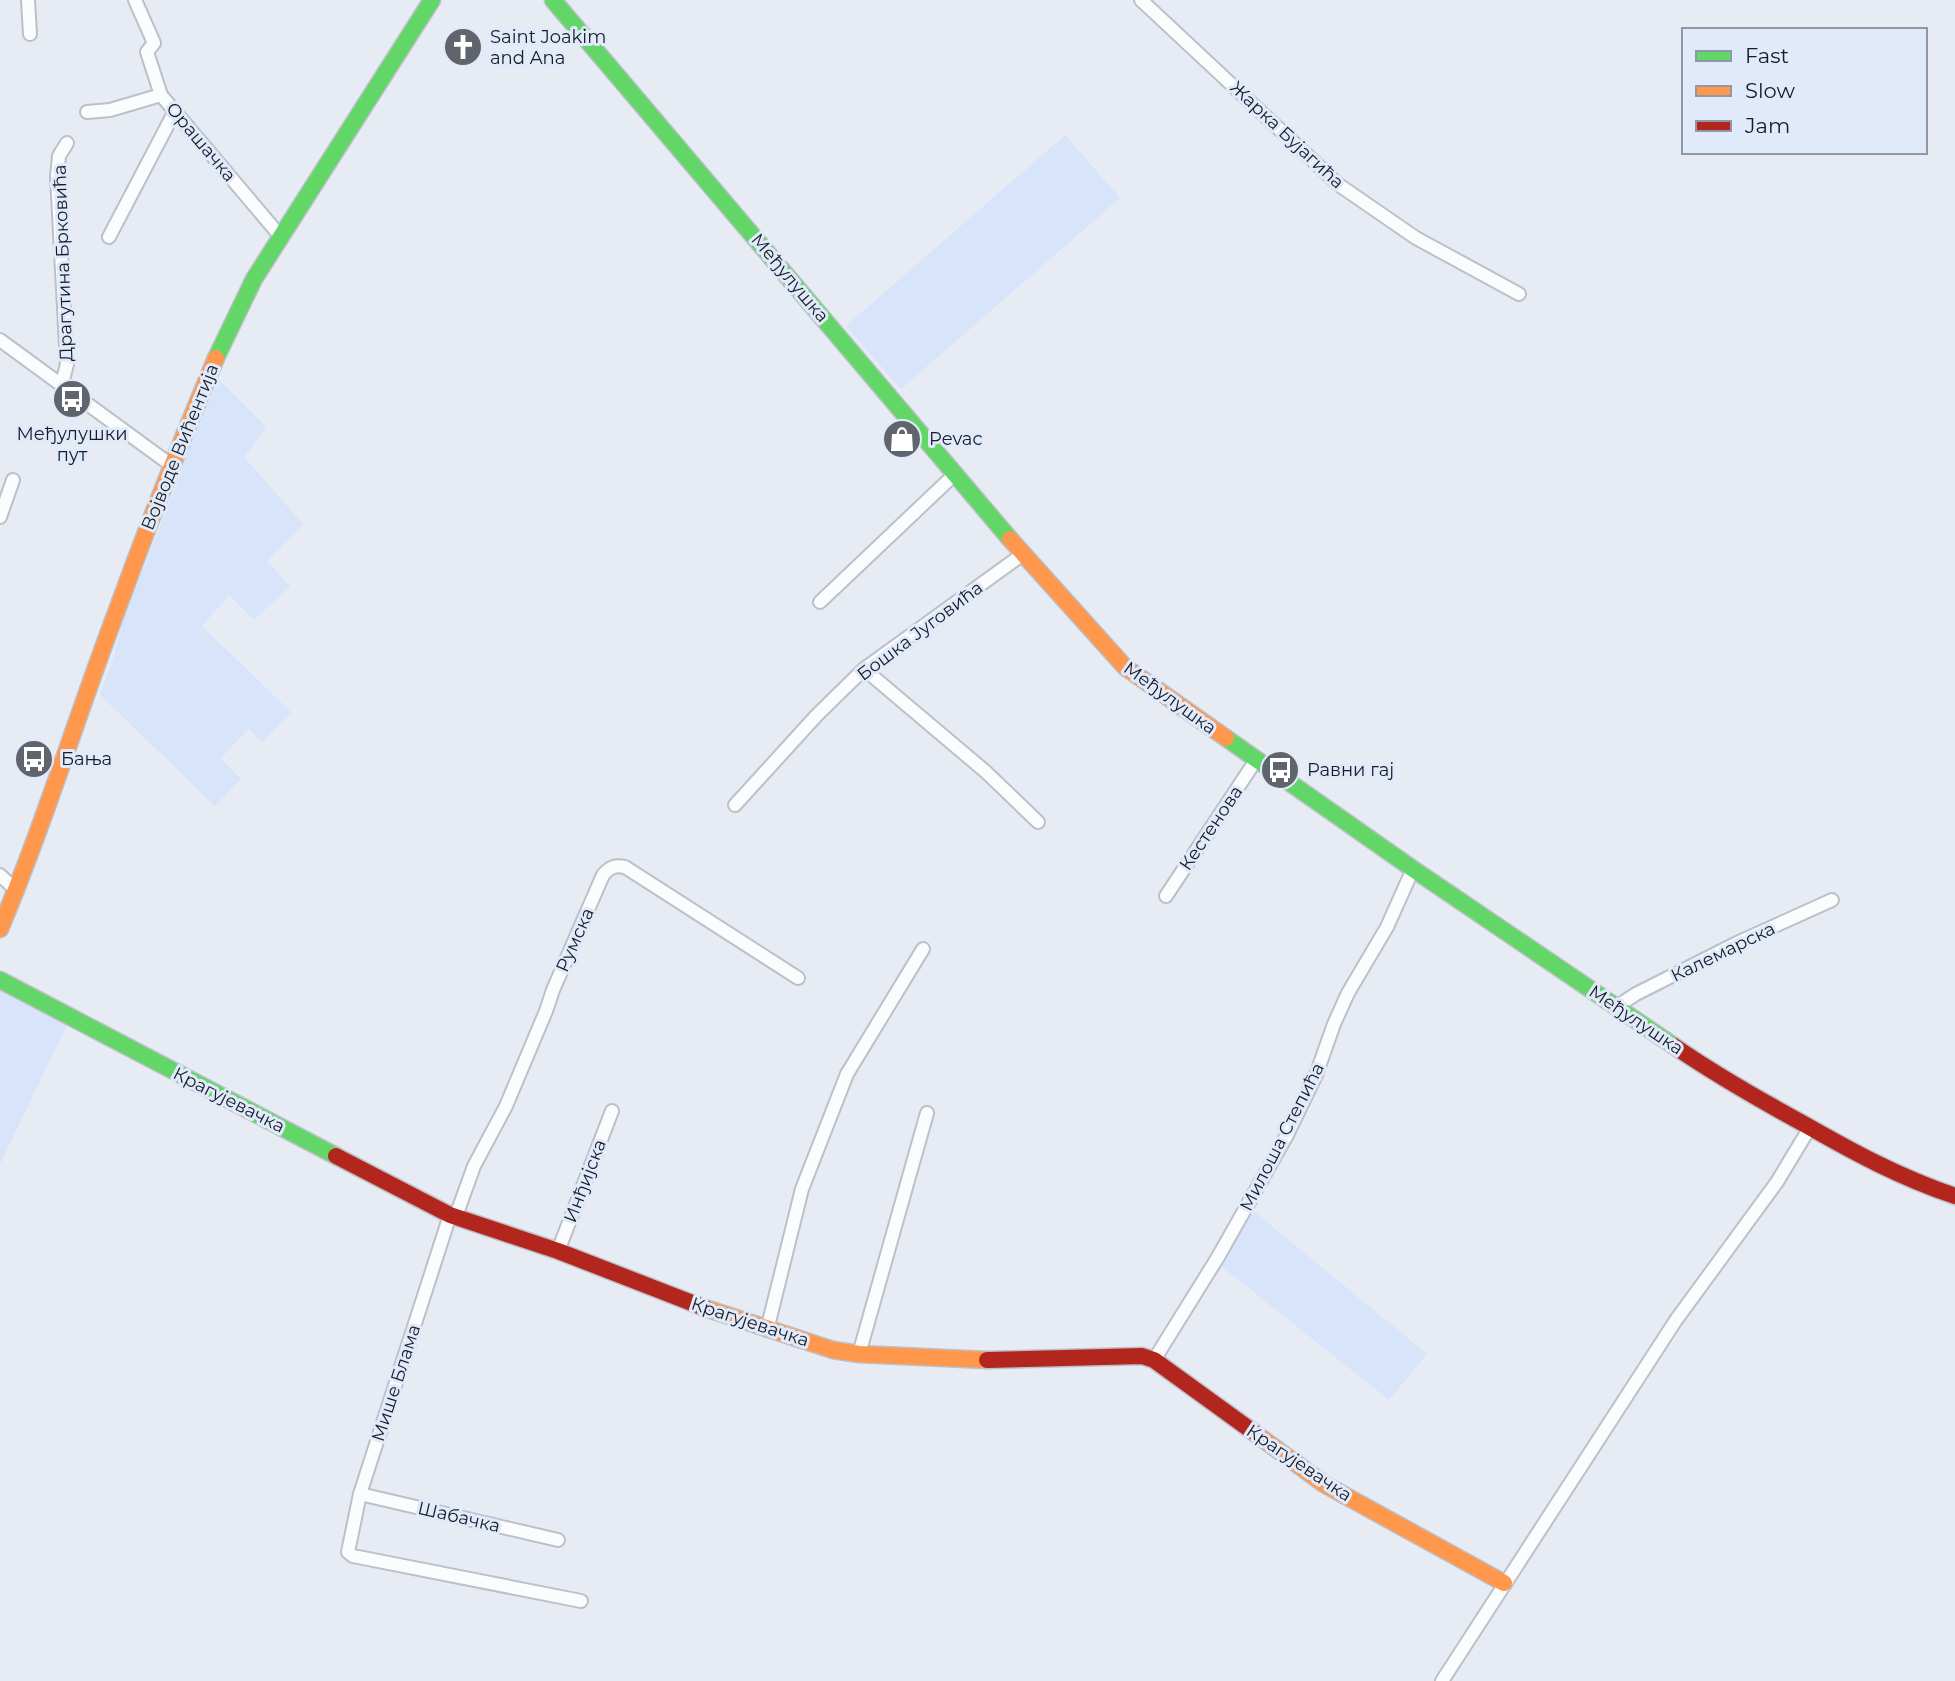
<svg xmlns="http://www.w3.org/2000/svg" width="1955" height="1681" font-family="Montserrat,sans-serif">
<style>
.built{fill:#d8e4fa}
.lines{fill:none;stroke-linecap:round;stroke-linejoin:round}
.street-casing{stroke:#bcc0c9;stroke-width:16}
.fast-casing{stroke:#bcc0c9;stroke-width:19}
.slow-casing{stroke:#bcc0c9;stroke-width:19}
.jam-casing{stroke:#bcc0c9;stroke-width:19}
.street{stroke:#fbfcfd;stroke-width:12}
.fast{stroke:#63d668;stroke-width:16}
.slow{stroke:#ff974d;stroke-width:16}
.jam{stroke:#b3261e;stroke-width:16}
.labels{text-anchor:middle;stroke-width:6;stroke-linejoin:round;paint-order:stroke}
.poi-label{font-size:18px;fill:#171c25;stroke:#e1eafa;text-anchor:start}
.street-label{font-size:18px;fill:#171c25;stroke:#e1eafa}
</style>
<rect width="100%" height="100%" fill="#e7ebf4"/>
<path class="built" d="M1065,135L1120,198L901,389L846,326Z
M219,380L266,427L244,457L303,524L267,561L290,586L254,620L229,595L202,626L291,712L262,742L248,729L221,758L241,779L215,806L100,695L114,656L125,610L143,570L181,473L189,445Z
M0,988L68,1023L0,1164Z
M1251,1209L1427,1354L1389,1400L1220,1265Z"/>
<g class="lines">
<defs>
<path id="street" d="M28,0L30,34
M135,0L154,43L147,52L161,95L281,237
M1141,0L1339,185L1416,238L1519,294
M87,112L110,110L161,95
M109,237L175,111
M0,340L171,465
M62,384L67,364L57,177L59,156L67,143
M0,517L13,480
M820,602L955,474
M864,669L986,772L1038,822
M735,805L817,715L864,669L1023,554
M0,875L17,891
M1166,896L1256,760
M1616,1007L1636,994L1737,943L1832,900
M450,1215L360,1494L348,1552L353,1556L581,1601
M456,1216L474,1166L506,1106L546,1011L553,990L603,875C610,867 615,865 625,867L798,978
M558,1251L612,1111
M767,1330L802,1189L847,1074L923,949
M859,1354L927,1113
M1154,1360L1218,1257L1287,1135L1316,1075L1334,1024L1348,993L1387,927L1413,869
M360,1494L558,1540
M1442,1681L1676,1320L1777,1182L1809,1129"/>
<path id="fast" d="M553,0L1010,539
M216,358L254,279L432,0
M1226,738L1413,869L1674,1046
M0,980L336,1156"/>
<path id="slow" d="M1010,539L1125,667L1226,738
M0,929C44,824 77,716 117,610C148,525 181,441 216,358
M705,1308L833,1350L859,1354L987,1360
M1252,1431L1324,1484L1504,1583"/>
<path id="jam" d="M1674,1046C1716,1075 1760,1100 1804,1124C1855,1153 1899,1177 1955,1196
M336,1156L450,1215L558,1251L705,1308
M987,1360L1142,1356L1154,1360L1252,1431"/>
</defs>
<use href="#street" class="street-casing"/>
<use href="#fast" class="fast-casing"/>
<use href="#slow" class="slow-casing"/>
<use href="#jam" class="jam-casing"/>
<use href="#street" class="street"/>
<use href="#fast" class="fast"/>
<use href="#slow" class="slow"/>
<use href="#jam" class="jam"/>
</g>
<defs>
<symbol id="church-disc" viewBox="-11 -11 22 22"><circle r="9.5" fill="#60646d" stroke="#e1eafa"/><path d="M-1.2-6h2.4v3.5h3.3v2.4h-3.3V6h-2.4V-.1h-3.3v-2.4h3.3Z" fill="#fff"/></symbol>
<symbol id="bus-disc" viewBox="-11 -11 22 22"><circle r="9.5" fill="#60646d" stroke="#e1eafa"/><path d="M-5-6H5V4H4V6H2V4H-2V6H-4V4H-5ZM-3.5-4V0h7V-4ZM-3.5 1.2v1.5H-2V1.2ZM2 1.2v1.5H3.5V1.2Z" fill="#fff"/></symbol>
<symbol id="shop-disc" viewBox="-11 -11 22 22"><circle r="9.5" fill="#60646d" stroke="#e1eafa"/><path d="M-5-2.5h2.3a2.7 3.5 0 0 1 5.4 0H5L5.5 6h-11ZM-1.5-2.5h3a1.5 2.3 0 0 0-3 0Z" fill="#fff"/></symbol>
</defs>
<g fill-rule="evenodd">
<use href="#church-disc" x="441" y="25" width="44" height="44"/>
<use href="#bus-disc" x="50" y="377" width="44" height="44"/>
<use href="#shop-disc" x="880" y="417" width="44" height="44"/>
<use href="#bus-disc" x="12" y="737" width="44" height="44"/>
<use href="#bus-disc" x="1258" y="748" width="44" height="44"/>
</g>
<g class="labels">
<g class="poi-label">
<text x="490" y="43">Saint Joakim<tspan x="490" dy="21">and Ana</tspan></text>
<text x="72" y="440" text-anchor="middle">Међулушки<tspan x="72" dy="21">пут</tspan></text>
<text x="929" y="445">Pevac</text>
<text x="61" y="765">Бања</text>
<text x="1307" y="776">Равни гај</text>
</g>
<g class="street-label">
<text transform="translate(1287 135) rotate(43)" y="6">Жарка Бујагића</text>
<text transform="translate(201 142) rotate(50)" y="6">Орашачка</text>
<text transform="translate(63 263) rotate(-92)" y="6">Драгутина Брковића</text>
<text transform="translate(790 278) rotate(50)" y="6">Међулушка</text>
<text transform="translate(180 447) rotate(-68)" y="6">Војводе Вићентија</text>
<text transform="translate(920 631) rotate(-37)" y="6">Бошка Југовића</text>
<text transform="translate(1170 698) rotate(36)" y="6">Међулушка</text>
<text transform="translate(1211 828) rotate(-56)" y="6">Кестенова</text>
<text transform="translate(575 940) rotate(-66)" y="6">Румска</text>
<text transform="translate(1723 952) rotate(-26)" y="6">Калемарска</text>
<text transform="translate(1636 1020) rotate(34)" y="6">Међулушка</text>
<text transform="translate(229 1100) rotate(27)" y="6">Крагујевачка</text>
<text transform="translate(1282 1137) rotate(-63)" y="6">Милоша Степића</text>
<text transform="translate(585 1181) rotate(-69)" y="6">Инђијска</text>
<text transform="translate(750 1322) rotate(18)" y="6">Крагујевачка</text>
<text transform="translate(396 1383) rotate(-72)" y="6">Мише Блама</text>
<text transform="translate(1299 1463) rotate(34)" y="6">Крагујевачка</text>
<text transform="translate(459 1517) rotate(13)" y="6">Шабачка</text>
</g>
</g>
<rect x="1682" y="28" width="245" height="126" fill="#e1eafa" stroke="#9098a5" stroke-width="2"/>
<rect x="1696" y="51" width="35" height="10" fill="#63d668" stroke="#9098a5" stroke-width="2"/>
<text x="1745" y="63" font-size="21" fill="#171c25">Fast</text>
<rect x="1696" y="86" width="35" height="10" fill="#ff974d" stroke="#9098a5" stroke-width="2"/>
<text x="1745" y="98" font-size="21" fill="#171c25">Slow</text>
<rect x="1696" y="121" width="35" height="10" fill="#b3261e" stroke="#9098a5" stroke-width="2"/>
<text x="1745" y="133" font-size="21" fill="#171c25">Jam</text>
</svg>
